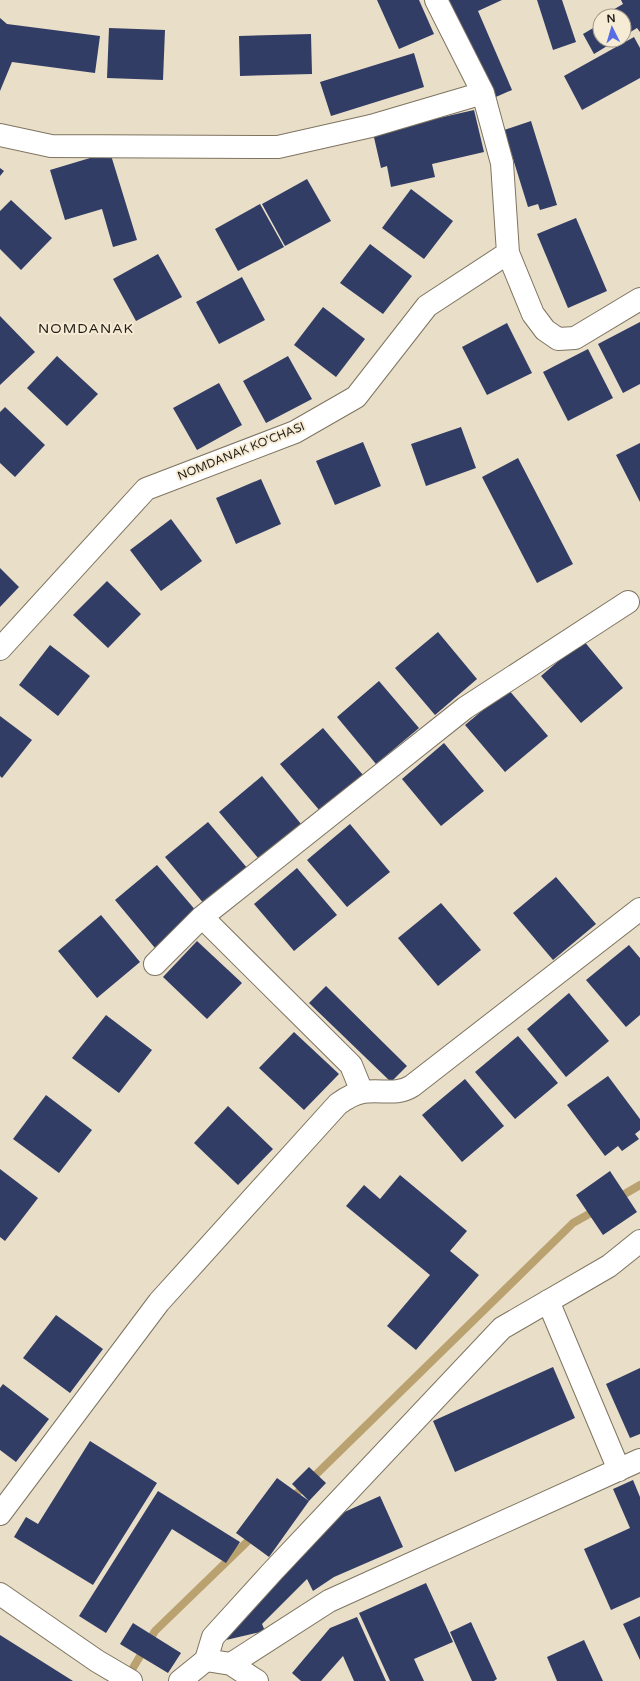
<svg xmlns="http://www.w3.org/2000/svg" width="640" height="1681" font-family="'Varela Round',sans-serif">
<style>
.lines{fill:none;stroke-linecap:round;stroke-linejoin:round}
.stream{stroke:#baa170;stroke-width:8}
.building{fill:#323d66}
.minor-casing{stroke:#7e7460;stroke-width:24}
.minor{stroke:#fff;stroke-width:22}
.labels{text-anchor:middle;stroke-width:4;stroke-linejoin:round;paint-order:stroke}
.street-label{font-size:12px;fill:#211c15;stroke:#f6ebd5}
.quarter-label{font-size:14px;letter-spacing:1px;fill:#211c15;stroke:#f6ebd5}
</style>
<rect width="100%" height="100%" fill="#e9dec8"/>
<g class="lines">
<path class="stream" d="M616,1199L640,1185
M290,1500L573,1223L598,1209
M127,1678L155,1631L254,1535"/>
</g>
<path class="building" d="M377,0H419L434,34L399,49Z
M446,0H502L478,11L512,90L489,100Z
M537,0H562L576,42L553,50Z
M621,0H640V32L637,28L624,36V16H607L606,14L623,4Z
M0,18L7,24L100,36L95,73L12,62L0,91Z
M600,24V40H617L594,54L583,34Z
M109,28L165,30L163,80L107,78Z
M311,34L312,74L240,76L239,36Z
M634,37L640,48V78L582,110L564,76Z
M414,53L424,87L331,116L320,82Z
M474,110L484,152L432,164L435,177L391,187L387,166L381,168L373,133Z
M531,121L557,205L540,210L538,204L528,207L504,130Z
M110,152L137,240L113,247L102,209L65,220L50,170Z
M0,168L4,171L0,176Z
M307,179L331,221L285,246L262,204Z
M411,189L453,221L424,259L382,228Z
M11,200L52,238L21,270L0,249V211Z
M260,204L284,247L238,271L215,229Z
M576,218L607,291L568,308L537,234Z
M370,244L412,276L383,314L340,283Z
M158,254L182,297L136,321L113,279Z
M242,277L265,320L219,344L196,302Z
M323,307L365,339L336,377L294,345Z
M0,316L35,352L0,385Z
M640,322V384L623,393L598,344Z
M507,323L532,373L487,395L462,347Z
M588,349L613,398L568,421L543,372Z
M57,356L98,394L67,426L27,388Z
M288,356L312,399L266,423L243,381Z
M219,383L242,425L197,450L173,408Z
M5,407L45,445L15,477L0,463V412Z
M461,427L476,468L426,486L411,444Z
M363,442L381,486L335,505L316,461Z
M640,443V502L616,455Z
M518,458L573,564L537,583L482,477Z
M261,479L281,524L236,544L216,498Z
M171,519L202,561L161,591L130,550Z
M0,568L19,587L0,607Z
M107,581L141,614L108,648L73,615Z
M438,632L477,679L435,715L395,668Z
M583,640L623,688L581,723L541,676Z
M50,645L90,676L58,716L19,685Z
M379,681L419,728L376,764L337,717Z
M508,689L548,736L505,772L465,725Z
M0,716L32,740L2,778L0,776Z
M323,728L363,775L320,811L280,764Z
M444,743L484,791L441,826L402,779Z
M262,776L301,824L259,859L219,812Z
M208,822L248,869L205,905L165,857Z
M350,824L390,872L347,907L307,860Z
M157,865L197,912L155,948L115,900Z
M297,868L337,915L294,951L254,904Z
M556,877L596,924L553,960L513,913Z
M441,903L481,950L438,986L398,938Z
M101,915L140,962L97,998L58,951Z
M197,941L242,983L207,1019L163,977Z
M629,945L640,958V1015L626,1027L586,980Z
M326,986L407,1066L391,1082L309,1003Z
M569,993L609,1041L566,1077L527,1029Z
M106,1015L152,1050L119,1093L72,1058Z
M294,1032L339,1074L304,1110L259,1068Z
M518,1036L558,1083L515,1119L475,1072Z
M608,1076L640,1119V1130L635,1134L639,1139L622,1151L618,1146L605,1156L567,1105Z
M465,1079L504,1126L462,1162L422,1115Z
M46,1095L92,1130L59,1173L13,1139Z
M228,1106L273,1149L238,1185L194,1143Z
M0,1169L38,1198L5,1241L0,1237Z
M610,1171L637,1212L603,1235L576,1195Z
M400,1175L467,1231L450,1251L479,1275L416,1350L387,1326L430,1275L346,1206L364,1185L380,1199Z
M56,1315L103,1349L70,1393L23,1358Z
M553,1367L575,1418L455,1472L433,1421Z
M640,1368V1434L630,1438L606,1384Z
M3,1384L49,1419L16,1462L0,1450V1388Z
M90,1441L157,1483L93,1585L14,1537L26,1517L38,1524Z
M309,1467L326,1483L309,1501L292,1484Z
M277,1478L309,1501L269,1557L236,1533Z
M633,1480L640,1497V1597L611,1610L584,1549L630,1528L613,1489Z
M158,1491L240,1542L226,1563L172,1529L106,1633L79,1616Z
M380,1496L403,1547L334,1577L313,1591L307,1579L262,1624L265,1631L226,1640L340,1514Z
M426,1583L453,1642L414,1659L424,1681H390L359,1613Z
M640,1616V1660L623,1624Z
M357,1617L386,1681H354L343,1656L321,1681H301L292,1673L330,1628Z
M471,1622L497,1679L494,1681H472L450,1632Z
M133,1623L181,1653L168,1673L120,1644Z
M0,1635L73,1681H0Z
M584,1640L603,1681H557L547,1657Z"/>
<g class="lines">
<defs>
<path id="minor" d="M0,135L51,146L278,147L371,126L483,93
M508,253L533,314L545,330L558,339L575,338L640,299
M0,649L146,489L295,432L356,397L427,306L508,253L502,163L483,93L436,0
M202,917L351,1065L362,1092
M155,964L202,917L465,708L628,602
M548,1301L619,1470
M0,1514L159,1302L338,1104C345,1099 354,1093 363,1092C381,1089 396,1096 412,1086L640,909
M0,1594L97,1661L131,1681
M206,1660L213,1637L272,1572L502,1328L609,1266L640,1241
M231,1664L329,1601L640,1460
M180,1681L206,1660L231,1664L257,1681"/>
</defs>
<use href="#minor" class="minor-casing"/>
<use href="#minor" class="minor"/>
</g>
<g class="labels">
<g class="street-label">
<text transform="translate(241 451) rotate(-22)" y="4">NOMDANAK KO'CHASI</text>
</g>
<g class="quarter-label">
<text x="86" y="333">NOMDANAK</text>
</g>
</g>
<g transform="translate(612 28) rotate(355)"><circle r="19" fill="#f6ebd5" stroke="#a19888"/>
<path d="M0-3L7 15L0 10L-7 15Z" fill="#586de4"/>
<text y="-6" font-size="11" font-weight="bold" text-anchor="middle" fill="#211c15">N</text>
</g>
</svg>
